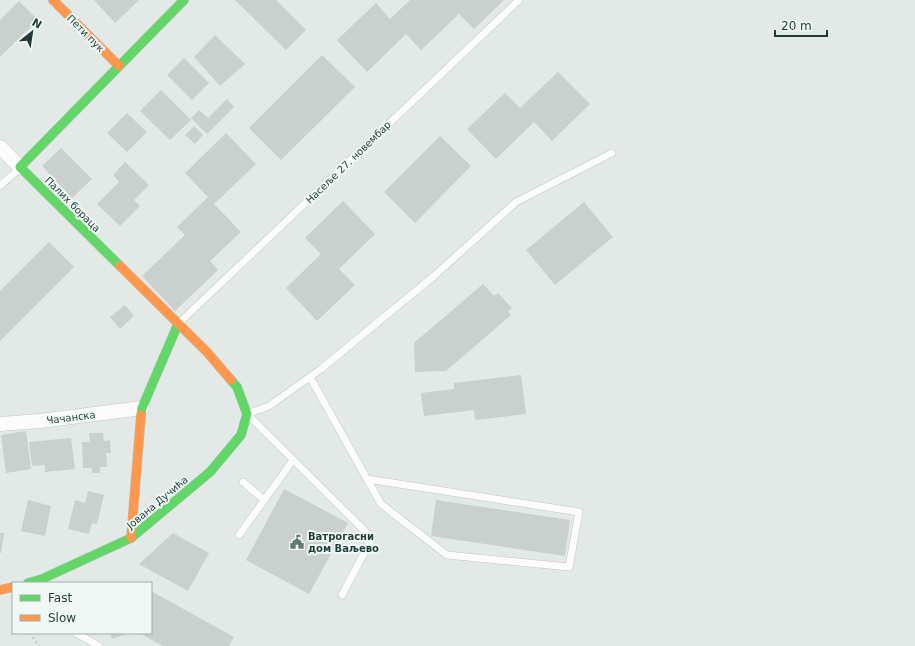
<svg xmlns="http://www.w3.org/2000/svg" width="915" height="646" font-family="'DejaVu Sans',sans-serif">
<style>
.building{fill:#c9d0ce}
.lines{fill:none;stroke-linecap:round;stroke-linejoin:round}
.lane-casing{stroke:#bfc6c3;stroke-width:8}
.street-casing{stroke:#bfc6c3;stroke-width:15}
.fast-casing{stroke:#bdc6c3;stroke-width:10}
.slow-casing{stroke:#bdc6c3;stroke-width:10}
.path{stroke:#bfc9c8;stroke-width:2.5;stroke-dasharray:2 3;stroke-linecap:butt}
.lane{stroke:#fbfcfb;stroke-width:7}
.street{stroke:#fbfcfb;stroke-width:14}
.fast{stroke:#63d668;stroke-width:9}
.slow{stroke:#ff974d;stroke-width:9}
.labels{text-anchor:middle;stroke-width:4;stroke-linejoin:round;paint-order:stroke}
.street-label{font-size:10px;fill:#1e3d38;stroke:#f0f8f5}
.poi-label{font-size:10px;font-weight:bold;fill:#1e3d38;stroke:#f0f8f5;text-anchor:start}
</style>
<rect width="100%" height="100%" fill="#e2e9e6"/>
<path class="building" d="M94,0H139L115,23Z
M235,0H276L306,30L286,50Z
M410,0H504L474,29L459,14L421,50L406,34L367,72L337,40L376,3L390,19Z
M19,1L38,20L0,57V20Z
M215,35L245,64L220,86L194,57Z
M322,55L355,87L281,160L249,128Z
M184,58L209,83L192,100L167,75Z
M558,72L590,104L552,141L534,122L496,159L467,129L505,93L520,108Z
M161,90L191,120L170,140L140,111Z
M227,99L234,107L207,134L191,118L199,110L208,118Z
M127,113L147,132L127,152L107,133Z
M194,126L203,135L195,144L185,135Z
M226,133L256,164L214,204L241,232L210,261L218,270L175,311L142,276L185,235L177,227L208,197L185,173Z
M440,136L471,166L415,223L384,192Z
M61,148L92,179L72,198L42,166Z
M125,162L149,185L134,200L140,206L120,226L97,204L119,182L113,175Z
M343,201L375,234L339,269L355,285L317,321L286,288L321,254L305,238Z
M584,202L613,237L555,285L526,250Z
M49,242L74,267L0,341V291Z
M483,284L494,296L498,293L512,308L508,311L511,315L446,371L415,372L414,343Z
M125,305L134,316L120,329L110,317Z
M521,375L526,414L475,420L474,410L424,416L421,393L454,389V383Z
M26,431L31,469L6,473L1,435Z
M89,433H103L104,441L110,440L111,453H106L107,467H100V473H92V468H83L82,442H90Z
M71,438L75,469L45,472V465L32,466L29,442Z
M284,489L348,523L309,594L246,560Z
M88,491L104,495L97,524L92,523L89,534L68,529L75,500L85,503Z
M28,500L51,506L45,536L21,531Z
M436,500L570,520L565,556L431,536Z
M0,533H4L1,553H0Z
M173,533L209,553L188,591L139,564Z
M151,591L234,637L229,646H163L139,633H151Z
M110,633H129L112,639Z"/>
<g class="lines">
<defs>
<path id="lane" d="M0,186L19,169
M180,322L519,0
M310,377L381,504L447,555L569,567L579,512L367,479
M243,482L264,500
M239,535L293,460
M342,595L372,538L247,414L269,406L321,369L434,276L516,202L612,153
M76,633L99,646"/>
<path id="street" d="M0,147L20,167
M0,424L40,421L142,408"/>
<path id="fast" d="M120,266L20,167L184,0
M141,415L142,408L178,324
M28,583L42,579L131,538L210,472L241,435L247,414L237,387L231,380"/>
<path id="slow" d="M53,0L119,66
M120,266L207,352L231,380
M131,538L141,415
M0,590L13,587"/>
</defs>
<use href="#lane" class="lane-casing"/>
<use href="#street" class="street-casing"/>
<use href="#fast" class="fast-casing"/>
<use href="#slow" class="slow-casing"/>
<path class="path" d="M30,633L39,646"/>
<use href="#lane" class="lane"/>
<use href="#street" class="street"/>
<use href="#fast" class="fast"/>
<use href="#slow" class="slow"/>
</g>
<defs>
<symbol id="civic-bare" viewBox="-9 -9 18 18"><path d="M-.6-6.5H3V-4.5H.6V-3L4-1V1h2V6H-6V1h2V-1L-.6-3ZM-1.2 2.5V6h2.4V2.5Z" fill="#637975" stroke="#f0f8f5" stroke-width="2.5" paint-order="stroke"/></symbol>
</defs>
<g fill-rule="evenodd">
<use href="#civic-bare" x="287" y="532" width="20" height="20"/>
</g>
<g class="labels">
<g class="street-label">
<text transform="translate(86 33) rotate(45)" y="4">Пети пук</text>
<text transform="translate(348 162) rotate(-44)" y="4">Насеље 27. новембар</text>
<text transform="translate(73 204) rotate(45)" y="4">Палих бораца</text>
<text transform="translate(71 417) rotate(-7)" y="4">Чачанска</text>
<text transform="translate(157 502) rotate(-40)" y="4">Јована Дучића</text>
</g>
<g class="poi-label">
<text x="308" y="540">Ватрогасни<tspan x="308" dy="12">дом Ваљево</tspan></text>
</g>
</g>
<rect x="12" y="582" width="140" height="52" fill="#f0f8f5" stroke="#9cada9"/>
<rect x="20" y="595" width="20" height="6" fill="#63d668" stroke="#9cada9"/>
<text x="48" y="602" font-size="12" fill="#1e3d38">Fast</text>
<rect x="20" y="615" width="20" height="6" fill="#ff974d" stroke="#9cada9"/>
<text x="48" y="622" font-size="12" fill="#1e3d38">Slow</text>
<g transform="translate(32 32) rotate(30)" stroke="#f0f8f5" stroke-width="3" paint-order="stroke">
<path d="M0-3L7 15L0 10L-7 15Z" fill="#1e3d38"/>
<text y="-6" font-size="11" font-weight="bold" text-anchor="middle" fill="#1e3d38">N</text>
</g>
<path d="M775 30v6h52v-6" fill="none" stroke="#1e3d38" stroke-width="2"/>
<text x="781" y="30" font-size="12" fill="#1e3d38" stroke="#f0f8f5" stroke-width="3" paint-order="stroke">20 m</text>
</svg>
